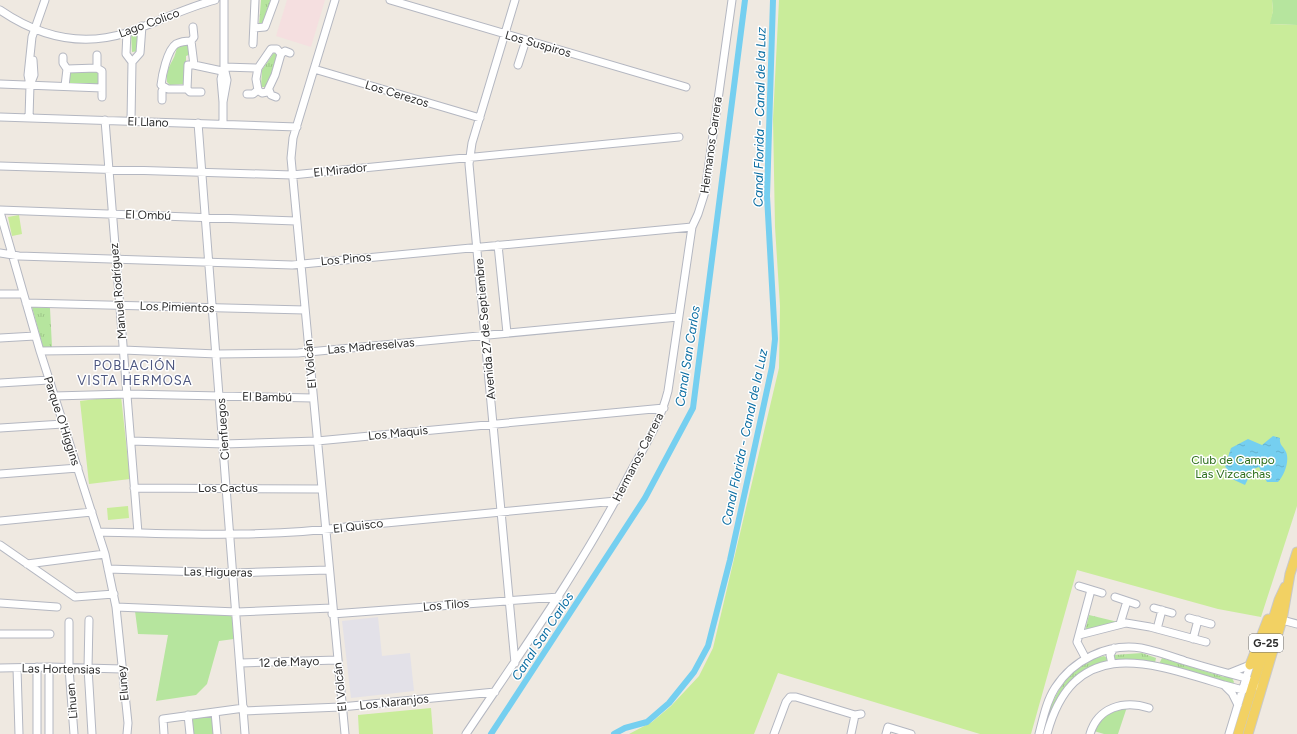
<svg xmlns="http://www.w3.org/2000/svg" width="1297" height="734" font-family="Figtree,sans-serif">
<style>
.industrial{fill:#e3e1e8}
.medical{fill:#f5dfe0}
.grass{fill:url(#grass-tufts)}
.park{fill:#b6e59e}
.pitch{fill:#c9ec9a}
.water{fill:url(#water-ripples)}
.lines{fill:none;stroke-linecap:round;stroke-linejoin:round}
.canal{stroke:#75cff0;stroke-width:6}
.minor-casing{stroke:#b4b7c1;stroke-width:9}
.major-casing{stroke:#c9c9c9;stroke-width:11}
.minor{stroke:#fff;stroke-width:7}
.major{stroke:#f2d163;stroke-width:9}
.labels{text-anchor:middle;stroke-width:3;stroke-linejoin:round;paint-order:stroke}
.shield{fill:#fff;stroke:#6d6d6d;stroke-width:1}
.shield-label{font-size:11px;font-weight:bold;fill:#2e2e2e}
.street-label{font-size:12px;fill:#2e2e2e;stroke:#fff}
.park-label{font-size:12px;fill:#2c6e1b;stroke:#fff}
.water-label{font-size:13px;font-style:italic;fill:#0d6fa3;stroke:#fff}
.neighbourhood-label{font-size:13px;letter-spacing:1px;fill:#4d5680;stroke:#fff}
</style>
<defs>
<pattern id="grass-tufts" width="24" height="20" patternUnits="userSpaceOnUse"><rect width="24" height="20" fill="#b6e59e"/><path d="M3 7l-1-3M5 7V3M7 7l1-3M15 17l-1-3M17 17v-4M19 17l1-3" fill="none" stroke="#9dc588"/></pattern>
<pattern id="water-ripples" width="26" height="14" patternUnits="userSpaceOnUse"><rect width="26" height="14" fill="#75cff0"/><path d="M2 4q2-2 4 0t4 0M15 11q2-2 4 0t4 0" fill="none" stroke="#66b2ce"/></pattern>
</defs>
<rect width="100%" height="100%" fill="#efe9e1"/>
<path class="industrial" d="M378,617L382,656L410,653L414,691L351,698L342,621Z"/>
<path class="medical" d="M287,0H325L311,47L276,36Z"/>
<path class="grass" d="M261,0H272L264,25H259Z
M140,30L139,51L132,52L131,33Z
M275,51L277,52L270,84L267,87H261L262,70Z
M32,307L50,308L52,347H43Z
M1089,615L1118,622L1085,631Z
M1142,653L1156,658L1155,663L1114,662V655Z
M1104,656L1107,658V662C1090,668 1067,683 1057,699C1051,709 1048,723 1045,734H1041C1052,700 1065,664 1104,656Z
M1162,658L1224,677L1225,675L1232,678L1234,682L1233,684L1159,664Z"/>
<path class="park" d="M1272,0H1297V25L1269,24L1273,11Z
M187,43L191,44V54L186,56V81L183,84L170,85L167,82C166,64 174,64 177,47Z
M69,69L99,70V86H68Z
M135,611L230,615L233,618L234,639L219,641L207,684L196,695L156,701L168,635L138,634Z
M1127,707L1118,734H1104L1094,731C1102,715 1109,711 1127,707Z
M213,715L215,734H193L191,719Z"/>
<path class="pitch" d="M779,0H1272L1273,11L1270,24L1297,25V506L1261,617L1218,609L1077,570L1031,734H980L778,673L754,734H629L652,722L671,706L699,676L713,648L779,368L780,306L775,227L773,119Z
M19,215L22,234L12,236L8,217Z
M121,396L130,479L89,484L80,401Z
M128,506L129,518L108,520L107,508Z
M431,708L433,734H359L358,715Z"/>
<path class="water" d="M1273,436L1280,438C1279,445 1284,447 1286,452C1290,461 1284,476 1278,482H1267L1259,467L1253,469L1245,485L1232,479L1225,466L1231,448L1248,439L1262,445Z"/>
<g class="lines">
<path class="canal" d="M491,734L645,498L693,408L745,0
M614,734L625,728L647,722L669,703L694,672L708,646L730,560L753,455L772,367L775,339L767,196L773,0"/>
<defs>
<path id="minor" d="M335,0L293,138L291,158L345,734
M390,0L686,87
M515,0L472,143L469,164L515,663
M0,10C38,36 81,47 126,33C156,23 184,8 215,0
M254,28L265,27L275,0
M127,32L126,54L132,62L131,121
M191,41L194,37L193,27
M253,44L255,0
M281,54L285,51L290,53
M63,57V63L67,69
M132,62L140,53L142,26
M194,65H188L187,89H168L161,85C162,76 167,50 176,44C180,42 187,41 191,41L194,65L222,71
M518,65L526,40
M224,67L258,68L271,49H277L281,54L275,75L267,92L262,93L258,90L256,79L258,68
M97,68V55
M314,69L480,118
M0,84L102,88V71L97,68L67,69L65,86
M30,85L34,75L33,60
M187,89L190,92H201
M269,90L271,95L276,97
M247,94H253L258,90
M102,97V88
M162,100V91L164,88
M223,102L221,79L224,67V0
M0,117L297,127
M29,118L30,85L28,75L32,37L45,0
M105,120L138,533
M198,123L245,734
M223,124V102L227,80L224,67
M0,166L292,175L679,137
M0,210L296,221
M0,212L40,351L105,554L116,607L128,723L127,734
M498,245L507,333
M0,253L19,256L292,265L692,227
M0,294H23
M26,303L305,310
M0,338L35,336
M40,351L123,350L217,354L298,353L678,317
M0,383L49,380
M54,396L127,394L313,398
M0,428L63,424
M131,441L224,444L317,441L664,408
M0,474L78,468
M134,488L321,489
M0,521L92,512
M99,532C185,534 268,538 354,526L616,501
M0,545L75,597L114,594
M27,564L105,554
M108,569L234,573L328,570
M1079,586L1102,593
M1115,597L1136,604
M0,603L57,607
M116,607L237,612L332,608
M1154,608L1172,613
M332,614L559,597
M1189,618L1211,624
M89,620L88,668L92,734
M1282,620L1297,624
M69,622V668L74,734
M1120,624L1127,601
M1157,629L1162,610
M0,634H50
M1079,635L1126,623L1150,627L1206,642
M1193,639L1198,620
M1086,659L1077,642L1091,590
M241,663L337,660
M1112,664L1110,655L1114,648
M49,667V734
M0,668L49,667L122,669
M17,668L19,734
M1230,673L1250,665
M1224,685L1243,690L1247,688
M244,711L341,707L495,692
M215,712L217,734
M188,715L190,734
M37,734V667
M164,734L163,719L244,708
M466,734C523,649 583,565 630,473C645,445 660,423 668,391L692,227L698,214L705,192L732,0
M774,734L786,702L790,697H796L855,715
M851,734L855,715L861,714
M886,734L888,727L911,734
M1039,734C1043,719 1046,702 1055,688C1073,660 1107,643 1141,648C1156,651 1170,656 1185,661C1205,667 1226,673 1246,678L1256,686
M1047,734C1074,634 1149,662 1224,685L1232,693L1238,705
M1090,734C1098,707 1124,700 1149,708
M1229,734L1250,665"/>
<path id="major" d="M1250,665L1268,619
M1238,734L1279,600L1285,587
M1248,734L1282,620L1290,574L1297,552"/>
</defs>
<use href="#minor" class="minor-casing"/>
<use href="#major" class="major-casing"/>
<use href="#minor" class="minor"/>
<use href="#major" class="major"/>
</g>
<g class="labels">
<rect class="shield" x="1249" y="634" width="34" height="18" rx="3"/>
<g class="shield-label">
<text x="1266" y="647">G-25</text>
</g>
<g class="street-label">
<text transform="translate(149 23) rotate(-20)" y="4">Lago Colico</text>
<text transform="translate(538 44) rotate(16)" y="4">Los Suspiros</text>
<text transform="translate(397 94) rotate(17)" y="4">Los Cerezos</text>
<text transform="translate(148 122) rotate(2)" y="4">El Llano</text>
<text transform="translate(711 145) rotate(-82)" y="4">Hermanos Carrera</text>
<text transform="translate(340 170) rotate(-6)" y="4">El Mirador</text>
<text transform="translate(148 215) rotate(2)" y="4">El Ombú</text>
<text transform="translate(346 259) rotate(-5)" y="4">Los Pinos</text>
<text transform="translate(118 291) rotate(-95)" y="4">Manuel Rodríguez</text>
<text transform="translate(177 307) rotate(2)" y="4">Los Pimientos</text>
<text transform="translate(485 329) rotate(-95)" y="4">Avenida 27 de Septiembre</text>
<text transform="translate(371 346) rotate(-5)" y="4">Las Madreselvas</text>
<text transform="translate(310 364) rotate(-95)" y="4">El Volcán</text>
<text transform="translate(267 397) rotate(1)" y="4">El Bambú</text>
<text transform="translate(62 421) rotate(72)" y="4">Parque O'Higgins</text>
<text transform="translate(223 429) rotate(-94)" y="4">Cienfuegos</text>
<text transform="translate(398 433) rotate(-6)" y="4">Los Maquis</text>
<text transform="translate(638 457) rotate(-63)" y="4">Hermanos Carrera</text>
<text x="228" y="492">Los Cactus</text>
<text transform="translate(358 526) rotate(-7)" y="4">El Quisco</text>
<text transform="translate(218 572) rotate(1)" y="4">Las Higueras</text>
<text transform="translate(446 605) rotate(-5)" y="4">Los Tilos</text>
<text transform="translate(289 662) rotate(-2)" y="4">12 de Mayo</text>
<text transform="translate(61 669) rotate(1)" y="4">Las Hortensias</text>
<text transform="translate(123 683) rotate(-96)" y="4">Eluney</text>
<text transform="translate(340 687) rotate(-96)" y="4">El Volcán</text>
<text transform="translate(72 701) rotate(-95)" y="4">Lihuen</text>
<text transform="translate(394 702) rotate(-6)" y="4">Los Naranjos</text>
</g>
<g class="park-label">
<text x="1233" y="464">Club de Campo<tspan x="1233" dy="14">Las Vizcachas</tspan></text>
</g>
<g class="water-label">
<text transform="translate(759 117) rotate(-89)" y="5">Canal Florida - Canal de la Luz</text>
<text transform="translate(687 356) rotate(-81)" y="5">Canal San Carlos</text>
<text transform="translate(744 437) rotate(-78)" y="5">Canal Florida - Canal de la Luz</text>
<text transform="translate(542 636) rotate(-57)" y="5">Canal San Carlos</text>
</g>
<g class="neighbourhood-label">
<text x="135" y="370">POBLACIÓN<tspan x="135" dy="15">VISTA HERMOSA</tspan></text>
</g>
</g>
</svg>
